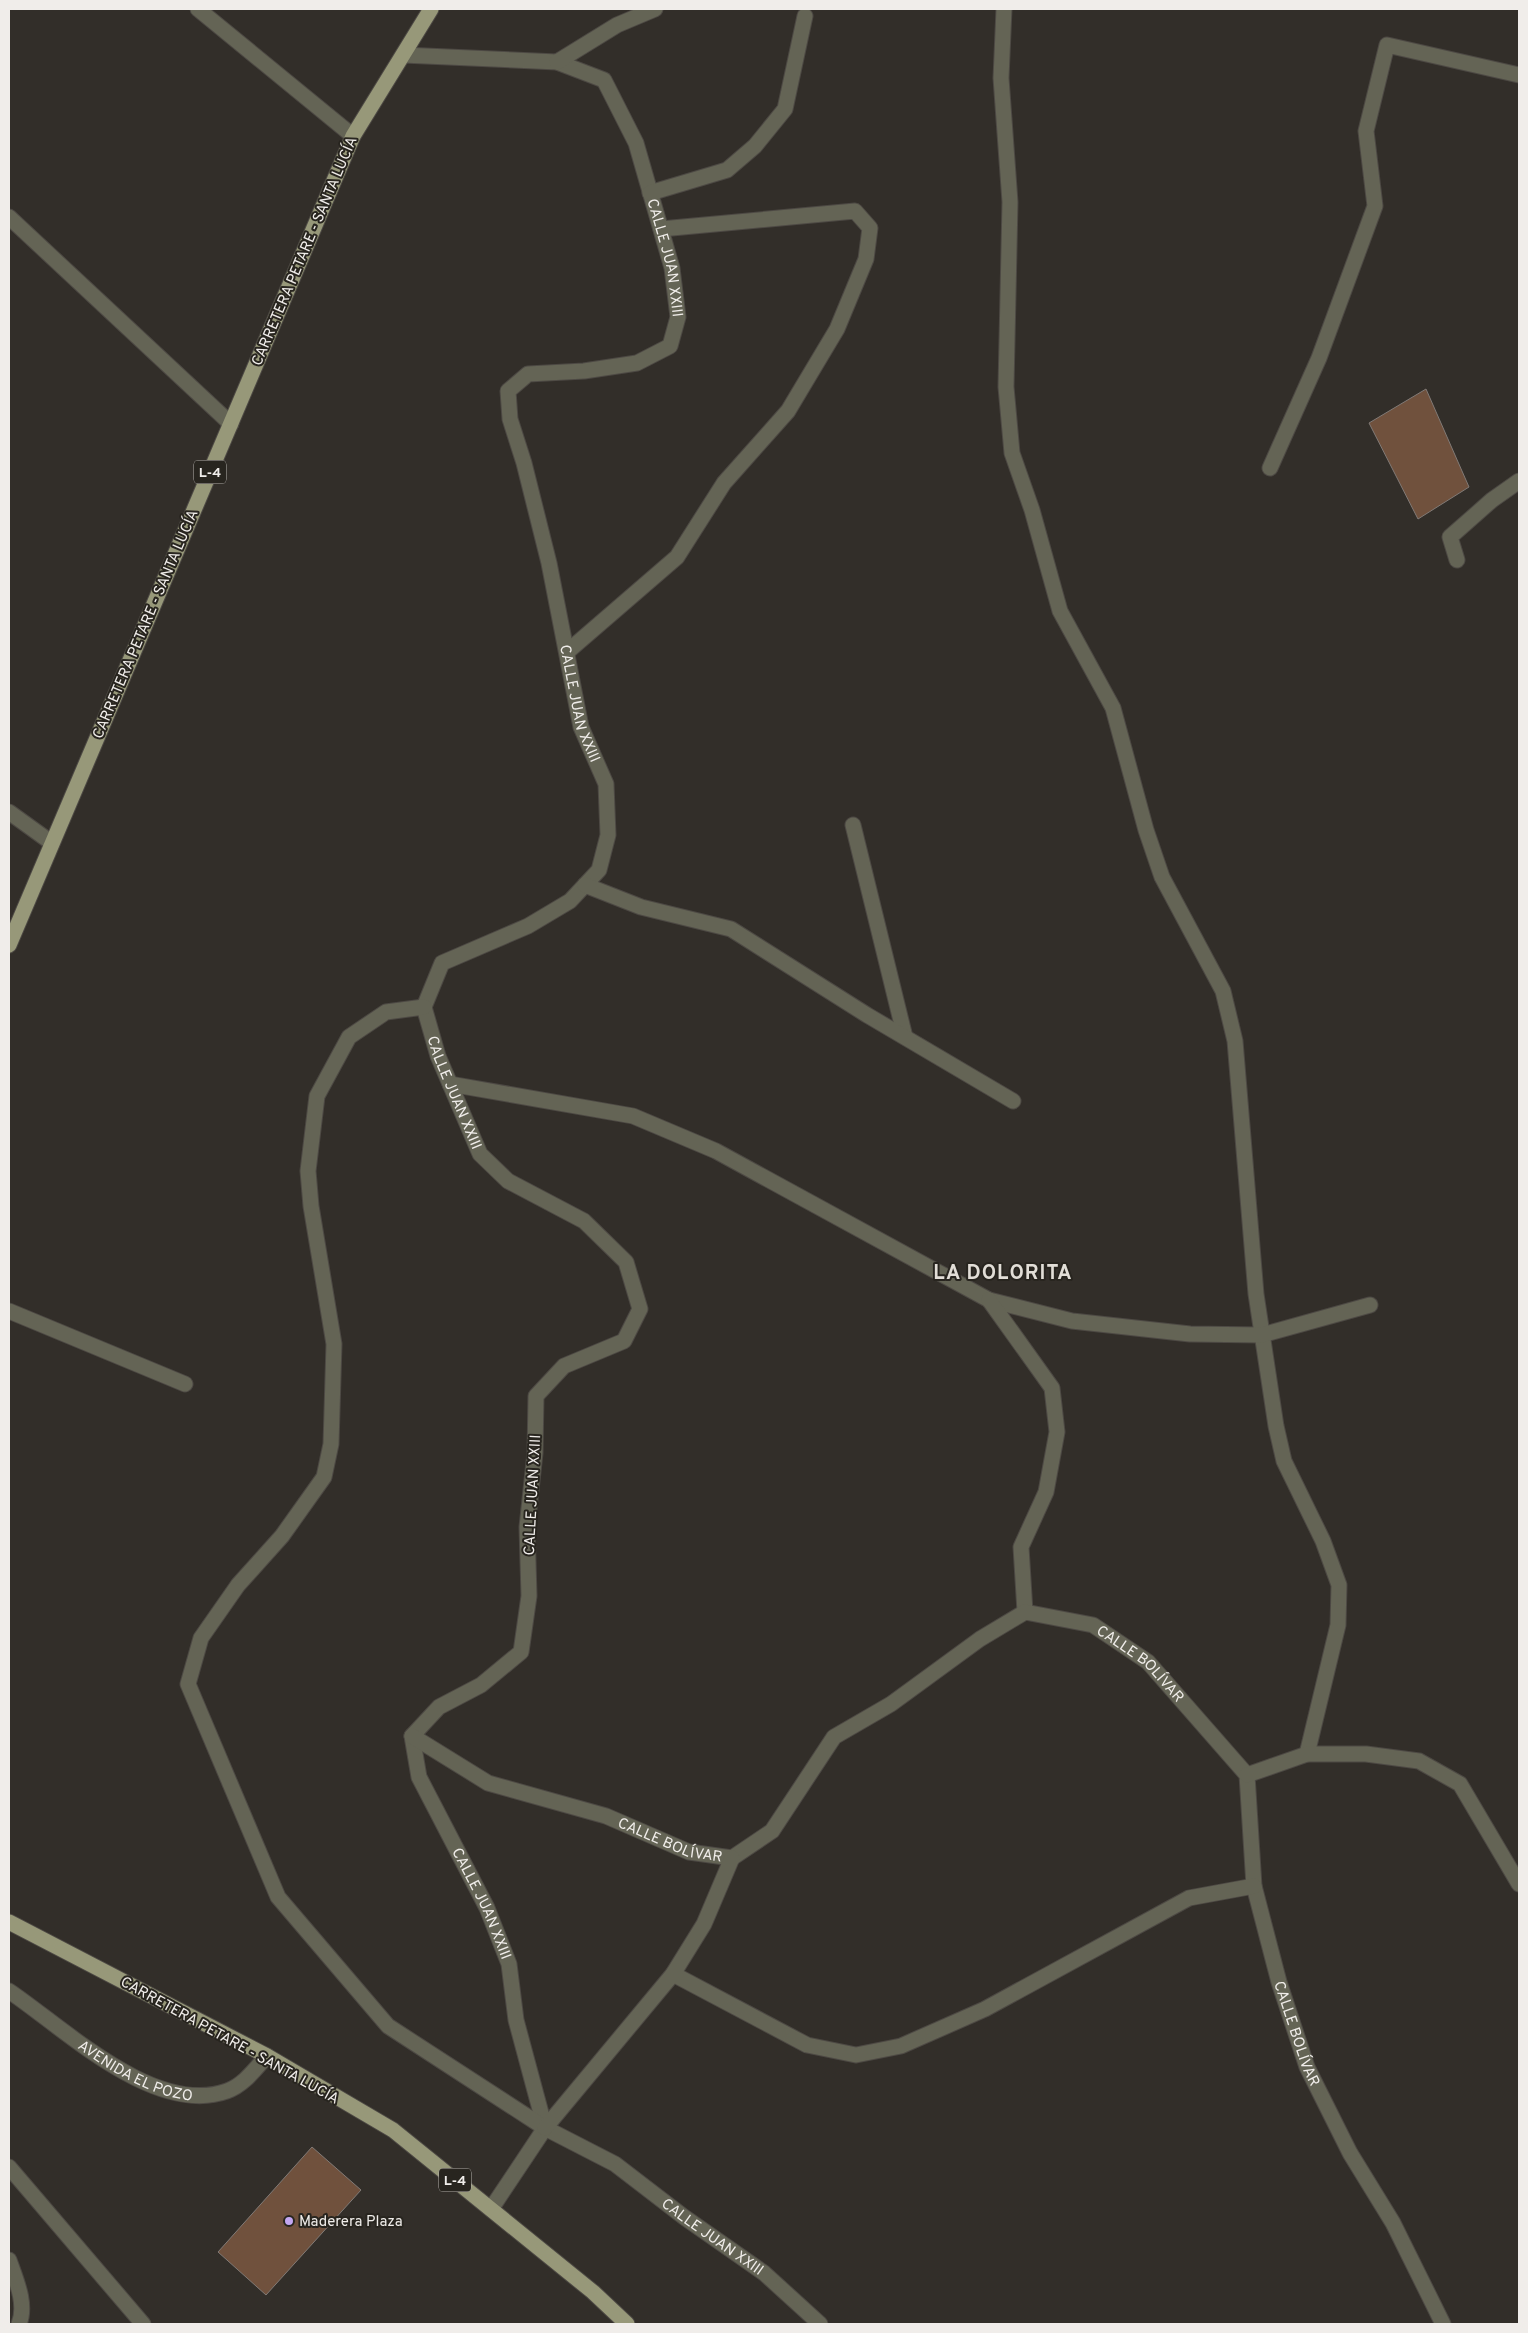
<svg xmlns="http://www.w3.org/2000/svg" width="1528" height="2333" font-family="Overpass,sans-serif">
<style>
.building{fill:#70513d;stroke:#817a76}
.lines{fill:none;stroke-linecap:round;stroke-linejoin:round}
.minor-casing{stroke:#4d4944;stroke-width:17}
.major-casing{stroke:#4d4944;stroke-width:17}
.minor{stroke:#646455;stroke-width:15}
.major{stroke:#979879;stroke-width:15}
.poi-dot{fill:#c3a7f2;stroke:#28251f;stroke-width:2}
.labels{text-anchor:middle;stroke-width:4;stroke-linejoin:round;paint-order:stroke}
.shield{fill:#28251f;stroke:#b4b1ad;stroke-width:1}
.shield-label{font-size:14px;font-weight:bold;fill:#f0edea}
.street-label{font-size:15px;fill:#f0edea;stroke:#28251f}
.poi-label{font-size:15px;fill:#f0edea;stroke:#28251f;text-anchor:start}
.district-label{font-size:20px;font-weight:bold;letter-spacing:1px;fill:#e2ded7;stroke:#28251f}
</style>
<rect width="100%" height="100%" fill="#322e29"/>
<path class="building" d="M1426,389L1469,487L1418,519L1369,423Z
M312,2147L361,2190L266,2295L218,2252Z"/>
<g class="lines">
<defs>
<g id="minor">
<path d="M198,9L353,136"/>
<path d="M1004,9L1001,78L1010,202L1006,387L1012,453L1032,510L1060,611L1113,708L1146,830L1162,877L1223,991L1235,1041L1256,1294L1276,1426L1284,1461L1323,1541L1339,1585L1338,1625L1307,1754"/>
<path id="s1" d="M403,55L557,62L604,80L636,143L672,268L678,317L670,346L637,363L584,371L528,374L508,391L510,419L524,463L549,563L581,727L606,784L608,835L599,870L570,901L528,926L442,963L424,1007L438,1056L480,1154L508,1181L584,1221L626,1262L640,1309L624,1341L564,1366L536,1396L535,1453L527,1527L529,1596L521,1652L481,1685L439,1707L412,1736L419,1777L487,1908L509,1964L516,2020L545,2128L615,2164L684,2217L764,2273L820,2324"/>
<path d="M557,62L617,25L655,9"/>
<path d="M650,193L727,170L755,146L785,109L805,16"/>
<path d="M9,217L231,424"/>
<path d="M1270,468L1319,358L1375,206L1366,131L1387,45L1519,75"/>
<path d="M1457,560L1450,537L1492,500L1519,481"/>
<path d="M567,652L677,557L724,483L788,411L837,329L866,259L870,228L855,211L661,229"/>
<path d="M9,812L52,843"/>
<path d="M853,825L905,1037"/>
<path d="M585,885L641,907L731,929L867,1015L1013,1101"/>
<path d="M424,1007L386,1012L349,1037L317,1096L308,1171L311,1206L334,1344L331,1444L324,1477L282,1536L238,1585L201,1638L188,1684L278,1897L388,2026L545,2128L491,2209"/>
<path d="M450,1084L633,1116L716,1151L989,1300L1072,1321L1190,1334L1262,1335L1370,1305"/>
<path d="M989,1300L1052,1388L1057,1432L1046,1492L1021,1547L1025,1612"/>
<path d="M9,1311L185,1384"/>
<path id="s2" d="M412,1736L488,1783L606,1816L689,1852L732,1858L772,1831L834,1737L891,1704L980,1639L1025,1612L1093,1625L1148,1662L1247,1775L1254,1886L1279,1982L1307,2067L1350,2153L1393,2223L1443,2324"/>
<path d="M1247,1775L1307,1754H1366L1419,1761L1460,1784L1519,1884"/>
<path d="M673,1974L807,2045L856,2055L901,2046L985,2009L1189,1898L1254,1886"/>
<path id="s3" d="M9,1991C64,2028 155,2117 227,2091C244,2085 255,2069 267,2056"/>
<path d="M545,2128L673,1974L704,1924L732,1858"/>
<path d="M9,2167L143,2324"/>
<path d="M9,2260C16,2280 27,2304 19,2324"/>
</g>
<path id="major" d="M9,945L353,136L431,9
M9,1922L267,2056L393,2130L593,2292L627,2324"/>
</defs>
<use href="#minor" class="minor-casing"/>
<use href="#major" class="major-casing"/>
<use href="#minor" class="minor"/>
<use href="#major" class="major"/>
</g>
<circle class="poi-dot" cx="289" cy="2221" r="5"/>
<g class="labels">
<g class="shield">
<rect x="194" y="460.5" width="32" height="23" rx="4"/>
<rect x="439" y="2168.5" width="32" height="23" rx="4"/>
</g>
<g class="shield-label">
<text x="210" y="477">L-4</text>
<text x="455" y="2185">L-4</text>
</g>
<g class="street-label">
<text transform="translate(304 251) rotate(-67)" y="5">CARRETERA PETARE - SANTA LUCÍA</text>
<text dy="5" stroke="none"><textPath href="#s1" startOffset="394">CALLE JUAN XXIII</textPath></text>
<text transform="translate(145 624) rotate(-67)" y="5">CARRETERA PETARE - SANTA LUCÍA</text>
<text dy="5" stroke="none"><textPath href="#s1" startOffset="979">CALLE JUAN XXIII</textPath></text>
<text dy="5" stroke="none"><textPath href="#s1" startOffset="1475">CALLE JUAN XXIII</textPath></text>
<text transform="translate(532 1495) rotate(-87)" y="5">CALLE JUAN XXIII</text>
<text dy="5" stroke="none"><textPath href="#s2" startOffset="866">CALLE BOLÍVAR</textPath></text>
<text dy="5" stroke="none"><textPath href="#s2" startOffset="281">CALLE BOLÍVAR</textPath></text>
<text dy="5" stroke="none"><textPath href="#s1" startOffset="2495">CALLE JUAN XXIII</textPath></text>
<text dy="5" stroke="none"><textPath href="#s2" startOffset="1286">CALLE BOLÍVAR</textPath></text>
<text transform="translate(230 2040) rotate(29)" y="5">CARRETERA PETARE - SANTA LUCÍA</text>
<text dy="5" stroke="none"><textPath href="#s3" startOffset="151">AVENIDA EL POZO</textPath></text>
<text dy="5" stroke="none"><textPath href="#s1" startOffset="2930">CALLE JUAN XXIII</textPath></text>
</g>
<g class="poi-label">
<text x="299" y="2226">Maderera Plaza</text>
</g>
<g class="district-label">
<text x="1003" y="1279">LA DOLORITA</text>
</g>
</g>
<rect width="1528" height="2333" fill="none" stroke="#f0edea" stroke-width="20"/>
</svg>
